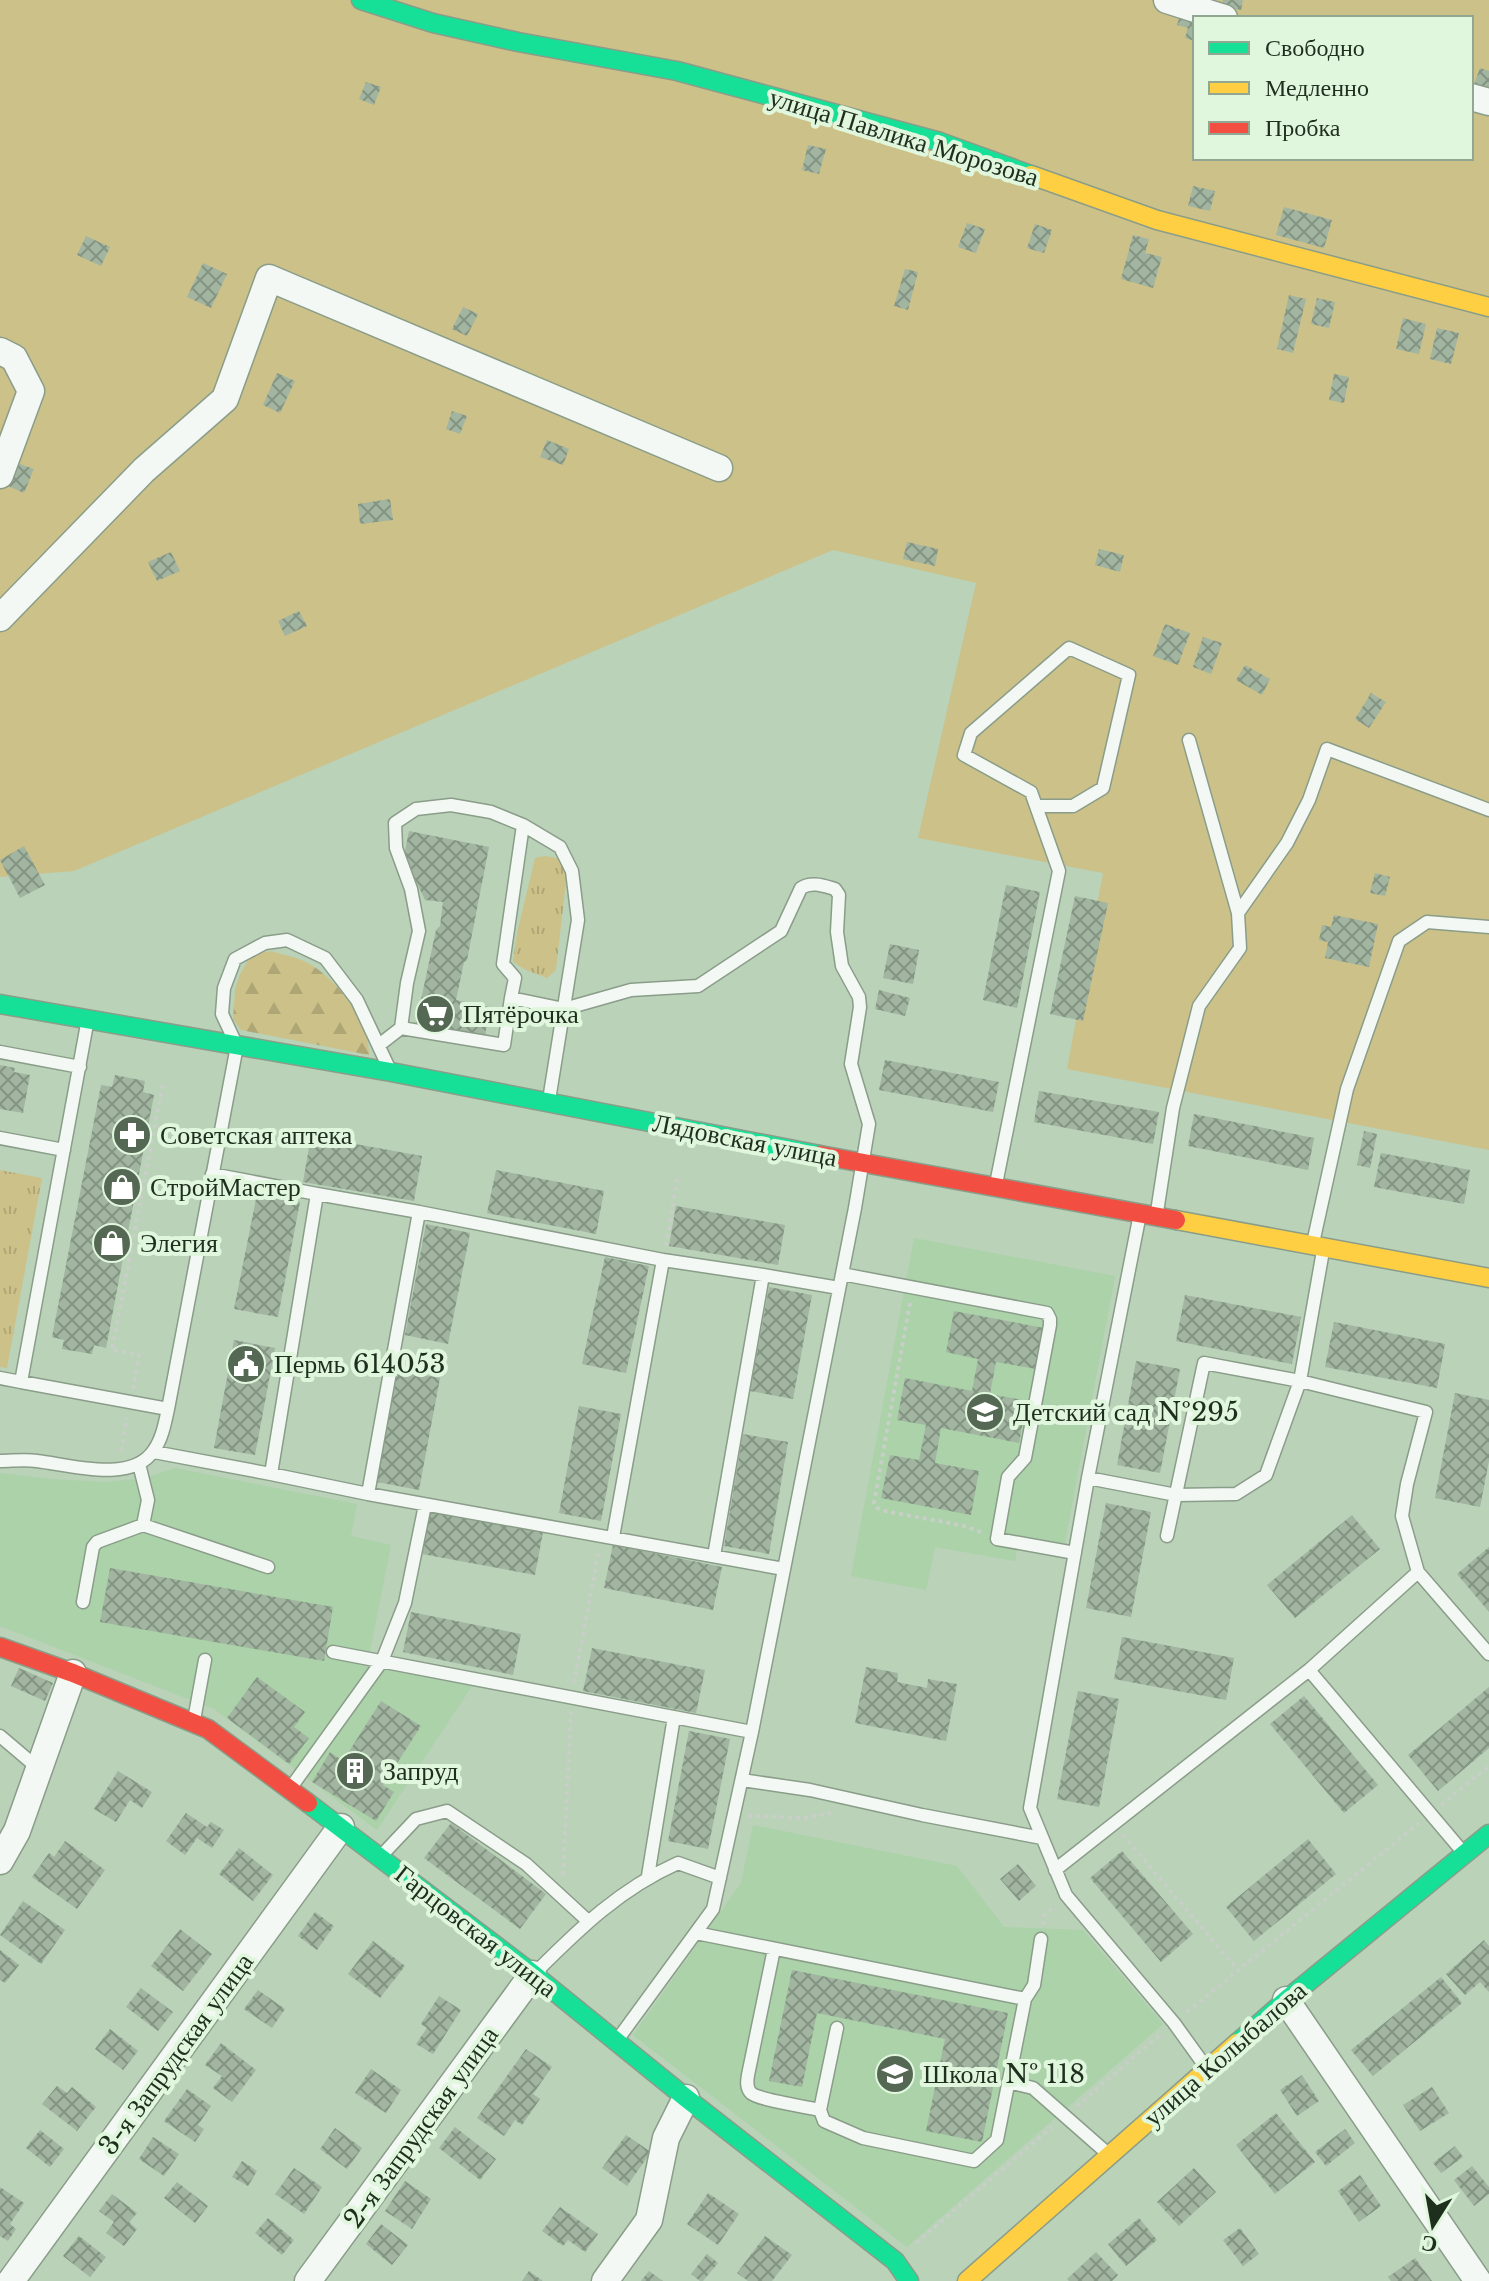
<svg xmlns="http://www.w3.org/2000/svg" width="1489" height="2281" font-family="'Libre Baskerville',serif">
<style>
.built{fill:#abd2a9}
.grass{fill:url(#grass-tufts)}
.forest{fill:url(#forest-firs)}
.garden{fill:#ccc189;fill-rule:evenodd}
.building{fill:url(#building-cross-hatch)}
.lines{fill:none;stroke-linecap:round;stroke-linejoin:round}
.lane-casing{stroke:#8a9d89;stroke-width:15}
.street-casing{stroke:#8a9d89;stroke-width:29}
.fast-casing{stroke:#8a9d89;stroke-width:21}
.slow-casing{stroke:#8a9d89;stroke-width:21}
.jam-casing{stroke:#8a9d89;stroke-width:21}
.path{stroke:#c7cfc7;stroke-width:4;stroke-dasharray:4 4;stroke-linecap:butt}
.lane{stroke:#f4f8f4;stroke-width:12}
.street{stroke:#f4f8f4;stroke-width:26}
.fast{stroke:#16e098;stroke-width:18}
.slow{stroke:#ffcf43;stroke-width:18}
.jam{stroke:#f24e42;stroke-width:18}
.labels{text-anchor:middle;stroke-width:8;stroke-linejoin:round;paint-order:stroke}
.street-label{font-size:26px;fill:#1e2f1d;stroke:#e0f7de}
.poi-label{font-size:26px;fill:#1e2f1d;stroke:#e0f7de;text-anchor:start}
</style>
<defs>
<pattern id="grass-tufts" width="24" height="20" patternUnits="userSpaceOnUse" patternTransform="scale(2)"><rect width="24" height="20" fill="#ccc189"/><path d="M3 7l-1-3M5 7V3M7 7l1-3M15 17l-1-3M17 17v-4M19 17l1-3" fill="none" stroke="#afa676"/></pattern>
<pattern id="forest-firs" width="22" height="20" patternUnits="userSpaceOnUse" patternTransform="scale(2)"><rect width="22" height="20" fill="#ccc189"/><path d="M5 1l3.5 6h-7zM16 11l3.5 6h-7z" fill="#afa676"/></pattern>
<pattern id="building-cross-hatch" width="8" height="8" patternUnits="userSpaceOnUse" patternTransform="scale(2)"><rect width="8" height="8" fill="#a2b5a1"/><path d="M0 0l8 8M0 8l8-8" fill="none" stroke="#839483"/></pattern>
</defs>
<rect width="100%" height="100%" fill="#b9d2b8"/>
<path class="built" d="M914,1238L1115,1276L1064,1547L1019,1539L1015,1561L935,1547L926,1590L851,1576Z
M175,1468L357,1504L351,1536L391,1545L367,1666L472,1686L377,1830L214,1709L0,1626V1473L50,1479L107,1482L146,1478Z
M753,1825L957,1866L1004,1927L1083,1930L1163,2024L907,2247L633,2035L741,1883Z"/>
<path class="grass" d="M545,856L563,859L567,872L556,970L547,978L526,970L513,962L517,933L535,858Z
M0,1170L42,1178L7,1368L0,1367Z"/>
<path class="forest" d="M271,951C283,955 297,957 308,963C336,978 370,1022 369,1055L241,1030L233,1019L235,990L240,974L252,954Z"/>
<path class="garden" d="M0,0H1489V1150L1067,1069L1103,873L918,838L976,583L833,550L74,871L0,877ZM1195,18H1471V158H1195Z"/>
<path class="building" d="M1223,0H1243L1241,10L1222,6Z
M1182,8L1195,18V41L1185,38L1188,28L1177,25Z
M1480,68L1489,71V90L1474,85Z
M366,82L381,87L374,105L359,99Z
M808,145L826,149L819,174L802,170Z
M1193,186L1215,191L1210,211L1188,206Z
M1284,207L1332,220L1324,248L1276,235Z
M967,223L985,229L976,253L958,247Z
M1035,224L1052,230L1044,253L1027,248Z
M1133,235L1149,239L1145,253L1162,257L1153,288L1121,279Z
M86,236L110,247L101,266L77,255Z
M203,263L227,274L211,308L187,297Z
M905,269L918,272L908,310L894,306Z
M1289,295L1306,299L1293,353L1277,349Z
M1317,298L1335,302L1329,328L1311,324Z
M463,307L478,314L467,336L452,329Z
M1403,318L1426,324L1419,354L1396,349Z
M1437,328L1459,333L1451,364L1430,359Z
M277,373L295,381L280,413L263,405Z
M1334,374L1349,377L1344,403L1329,400Z
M452,411L467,416L460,434L446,429Z
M547,440L569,449L563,465L540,457Z
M17,463L34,469L24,493L8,486Z
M390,499L393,520L360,524L358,504Z
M907,542L938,549L935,566L903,559Z
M1099,549L1124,555L1120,572L1095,565Z
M171,552L180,571L157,581L148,562Z
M299,611L307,626L285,636L278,621Z
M1165,624L1190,633L1178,665L1153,656Z
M1203,637L1222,643L1211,674L1193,667Z
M1245,665L1270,679L1262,695L1236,680Z
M1371,693L1386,702L1369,728L1355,719Z
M409,831L489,847L467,960L464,962L456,1000L490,1007L485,1035L416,1023L436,930L440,926L443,902L425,900L404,856Z
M24,846L45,885L20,898L0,860Z
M1375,873L1390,877L1385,896L1370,893Z
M1006,885L1040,892L1017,1008L983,1000Z
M1075,896L1108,903L1083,1021L1050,1014Z
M1334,915L1378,924L1369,967L1325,958L1328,942L1319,940L1322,925L1331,927Z
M890,944L919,950L913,984L883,978Z
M879,990L910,998L905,1016L875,1009Z
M885,1060L999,1082L993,1112L879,1090Z
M0,1065L15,1068L14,1072L30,1075L23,1113L0,1109Z
M115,1075L145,1081L143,1092L154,1095L106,1348L94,1345L92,1354L62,1349L64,1340L52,1337L101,1085L112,1087Z
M1039,1091L1159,1112L1153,1144L1034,1122Z
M1194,1114L1314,1138L1308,1170L1188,1146Z
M1364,1131L1377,1134L1370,1168L1357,1165Z
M311,1136L422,1156L414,1201L303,1182Z
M1381,1153L1470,1170L1464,1204L1374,1187Z
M496,1170L604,1191L596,1234L487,1213Z
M257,1194L300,1202L278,1317L234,1309Z
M676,1206L785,1225L778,1265L669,1246Z
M426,1224L470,1233L448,1344L405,1335Z
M605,1257L649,1266L626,1373L582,1364Z
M769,1287L812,1295L793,1399L750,1391Z
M1185,1295L1301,1317L1292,1364L1176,1341Z
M954,1311L1044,1328L1036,1369L996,1362L990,1394L1027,1401L1019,1443L941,1428L935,1463L979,1471L971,1515L881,1498L890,1455L919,1460L926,1425L897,1420L905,1378L972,1391L978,1359L946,1352Z
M1334,1322L1445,1344L1437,1388L1325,1367Z
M234,1340L275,1348L255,1455L214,1448Z
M1136,1361L1180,1369L1160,1473L1117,1465Z
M397,1370L440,1378L419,1490L377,1482Z
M1455,1393L1489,1400V1461L1480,1507L1435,1498Z
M579,1406L621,1414L601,1521L559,1513Z
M743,1434L788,1442L769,1554L724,1546Z
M1106,1503L1151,1512L1131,1617L1086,1608Z
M430,1511L543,1532L535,1575L422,1554Z
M1352,1515L1380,1549L1295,1618L1267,1585Z
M613,1545L722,1567L713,1610L604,1588Z
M1489,1547V1612L1457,1574Z
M110,1568L333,1607L324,1661L100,1622Z
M411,1612L521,1634L513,1675L403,1652Z
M1122,1637L1234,1658L1226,1700L1114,1679Z
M592,1648L705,1670L696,1713L583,1691Z
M866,1667L898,1673L897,1682L927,1688L928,1679L957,1684L946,1741L855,1723Z
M19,1668L53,1683L45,1701L11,1686Z
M257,1677L305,1712L294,1727L309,1738L289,1764L227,1718Z
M1489,1687V1748L1438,1791L1408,1755Z
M1078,1691L1119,1699L1099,1807L1057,1799Z
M1304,1696L1378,1785L1344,1813L1270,1724Z
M381,1701L421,1726L383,1785L394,1792L376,1821L312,1782L330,1752L343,1761Z
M689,1731L730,1739L708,1849L668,1841Z
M118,1771L152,1792L142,1808L130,1800L116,1822L94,1809Z
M186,1813L207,1827L211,1822L224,1830L212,1848L197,1838L185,1855L166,1841Z
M451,1823L546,1894L520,1929L424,1858Z
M1308,1839L1336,1874L1254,1941L1226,1907Z
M65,1841L105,1870L77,1909L32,1877L49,1853L54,1857Z
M239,1848L273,1875L253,1901L219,1874Z
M1122,1851L1193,1934L1161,1962L1090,1878Z
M1018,1864L1036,1886L1019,1901L1000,1879Z
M23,1901L65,1930L41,1964L0,1935Z
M315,1912L334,1926L317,1950L298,1936Z
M180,1929L212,1954L183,1991L151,1966Z
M1484,1940L1489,1946V1992L1480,1982L1465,1995L1446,1974Z
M373,1941L405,1966L380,1998L348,1974Z
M0,1950L19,1965L5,1983L0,1980Z
M792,1970L1008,2013L982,2142L926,2131L945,2039L817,2013L802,2087L769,2081Z
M1441,1977L1462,2003L1373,2076L1351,2050Z
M141,1988L173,2012L158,2031L126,2007Z
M258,1990L285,2009L272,2028L244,2009Z
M439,1996L461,2010L433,2054L416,2044L427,2028L421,2024Z
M110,2029L138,2051L123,2070L95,2049Z
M221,2043L256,2070L232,2102L213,2088L222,2076L205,2065Z
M526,2049L552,2067L533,2094L540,2099L522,2125L515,2120L504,2136L477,2118Z
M371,2069L401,2090L386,2113L355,2093Z
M1302,2075L1319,2101L1297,2116L1280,2090Z
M57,2086L67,2093L72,2087L96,2107L77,2131L42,2104Z
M1432,2087L1449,2113L1420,2131L1403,2105Z
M187,2089L211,2106L198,2125L204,2129L195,2142L164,2121Z
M1276,2113L1315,2162L1275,2194L1236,2145Z
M455,2127L496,2159L480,2180L439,2148Z
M335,2128L362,2148L347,2169L320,2149Z
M1345,2129L1355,2143L1326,2166L1315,2152Z
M40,2130L64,2149L50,2167L26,2148Z
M626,2135L651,2152L627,2186L602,2168Z
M153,2137L179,2154L164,2176L139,2159Z
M1455,2146L1463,2157L1441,2173L1433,2163Z
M242,2161L257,2171L248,2186L232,2177Z
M1472,2166L1489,2187V2194L1474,2206L1454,2180Z
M294,2168L322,2187L304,2214L275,2194Z
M1194,2168L1216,2192L1179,2226L1157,2202Z
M1360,2175L1381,2206L1359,2222L1338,2191Z
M405,2181L431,2199L412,2229L385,2211Z
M177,2182L208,2206L195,2223L164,2198Z
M0,2187L24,2203L10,2224L16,2229L8,2241L0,2236Z
M708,2193L739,2214L718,2245L687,2224Z
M112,2194L137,2213L129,2222L137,2229L124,2246L106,2233L114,2222L99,2211Z
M560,2207L598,2234L585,2252L568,2240L563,2246L542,2231Z
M268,2218L294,2240L282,2255L255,2233Z
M1139,2218L1157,2240L1126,2266L1108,2244Z
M381,2224L408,2245L392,2265L366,2244Z
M1240,2228L1259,2254L1243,2266L1223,2240Z
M79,2236L106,2257L90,2277L63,2256Z
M765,2236L792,2255L772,2281H748L737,2273Z
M1096,2252L1118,2275L1112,2281H1069L1067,2279Z
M707,2254L718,2263L703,2281H700L691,2274Z
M1415,2258L1432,2281H1391L1388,2277Z
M529,2271L543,2281H522Z
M649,2271L663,2281H641Z"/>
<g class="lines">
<defs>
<path id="lane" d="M1238,913L1287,843L1309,800L1327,749L1489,810
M511,998L515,978L503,964L523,825
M87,1024L21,1382L168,1409
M401,1028L504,1045L511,998L564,1009L631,990L698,986L781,931L801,888C812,881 824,886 835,889L839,895L837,932L842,966L859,997L860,1007L851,1064L869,1124L855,1208L752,1732L713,1909L618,2039
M379,1045L401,1028L407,983L419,931L411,889L396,848L395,823L416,809L451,805L491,812L523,825L560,847L572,871L578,920L549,1100
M0,1052L80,1067
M0,1138L64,1150
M996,1184L1059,871L1031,792L964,755L971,733L1069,648L1129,675L1103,788L1073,806H1036
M317,1194L419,1212
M1157,1212L1173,1108L1199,1006L1240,948L1238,913L1189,740
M1139,1219L1088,1478L1030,1808L1066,1895L1174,2023L1205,2066
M1313,1243L1347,1089L1399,941L1427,922L1489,927
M663,1260L763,1275
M842,1274L1047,1313L1050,1319V1325L1025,1458L1008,1477L997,1539L1075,1553
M0,1378L21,1382
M154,1452L271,1474L317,1194L212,1174
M0,1461C12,1461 25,1459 37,1461C70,1465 132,1484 154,1450C162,1439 165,1423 168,1409L237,1046L222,1014L224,988L235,959L265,943L287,940L325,958L357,1000L388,1066
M271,1474L368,1494L419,1212L663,1260L613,1537
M1088,1478L1176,1495L1236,1494L1266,1475L1300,1381L1323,1251
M368,1494L784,1569
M143,1525L268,1567
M1167,1536L1204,1363L1300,1381L1426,1412L1407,1484L1402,1516L1418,1572
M714,1556L763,1275L839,1288
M83,1602L93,1547L97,1542L143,1525L148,1500L139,1464
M333,1652L752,1732
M194,1720L205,1660
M0,1736L39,1769
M742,1780L810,1790L922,1815L1042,1838
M292,1786L382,1661L405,1603L425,1505
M1462,1851L1309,1670L1418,1572L1489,1654
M382,1855L416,1819L447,1811L526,1864L588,1921
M1055,1870L1309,1670
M648,1876L674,1717
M696,1933L1025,1999L997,2140L974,2161L863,2138L824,2121L820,2110C807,2107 759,2100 751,2093C746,2088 747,2081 748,2075L774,1949
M536,1972C580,1928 620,1889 678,1863L720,1878
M1025,1999L1034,1985L1041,1939
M1008,2082L1033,2088L1107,2153
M820,2110L837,2028"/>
<path id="street" d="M1167,0L1224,18
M1471,97L1489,102
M0,351L14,358L31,391L0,475
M0,618L144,470L225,399L269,278L719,468
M0,1861L17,1831L73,1673
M1286,2000L1478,2281
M11,2281L341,1827
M308,2281L533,1974
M605,2281L649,2220L666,2138L686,2098"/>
<path id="fast" d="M361,0L433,23L518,42L677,71L940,142L1031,175
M0,1004L391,1072L820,1155
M308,1803L533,1974L686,2098L895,2261L909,2281
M1237,2043L1286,2000L1489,1834"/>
<path id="slow" d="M1031,175L1157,220L1489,307
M1176,1220L1489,1278
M967,2281L1237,2043"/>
<path id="jam" d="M820,1155L1176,1220
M0,1647L73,1673L208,1729L308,1803"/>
</defs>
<use href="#lane" class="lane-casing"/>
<use href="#street" class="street-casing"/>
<use href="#fast" class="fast-casing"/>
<use href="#slow" class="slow-casing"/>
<use href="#jam" class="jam-casing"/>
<path class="path" d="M666,1246L678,1174
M910,1303L874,1503L877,1508L885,1511L965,1526L983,1533
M133,1389L139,1355L112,1350L163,1083
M121,1451L127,1417
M574,1683L599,1550
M1441,1805L1489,1766
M748,1816L806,1818L831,1813
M1123,1835L1238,1970
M563,1875L571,1712
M1043,1925L1044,1916L1054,1906
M1187,2012L1419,1823
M1077,2106L1162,2033
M916,2243L1052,2127"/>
<use href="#lane" class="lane"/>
<use href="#street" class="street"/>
<use href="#fast" class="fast"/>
<use href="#slow" class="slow"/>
<use href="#jam" class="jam"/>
</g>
<defs>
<symbol id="supermarket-disc" viewBox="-11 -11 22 22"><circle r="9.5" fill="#546853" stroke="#e0f7de"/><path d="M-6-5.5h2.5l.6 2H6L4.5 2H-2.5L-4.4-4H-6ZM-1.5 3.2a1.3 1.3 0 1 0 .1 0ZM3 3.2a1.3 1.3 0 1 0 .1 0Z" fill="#fff"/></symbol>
<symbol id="pharmacy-disc" viewBox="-11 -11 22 22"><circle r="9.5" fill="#546853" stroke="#e0f7de"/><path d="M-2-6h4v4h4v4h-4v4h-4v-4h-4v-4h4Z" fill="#fff"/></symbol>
<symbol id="shop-disc" viewBox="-11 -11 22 22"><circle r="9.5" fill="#546853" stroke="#e0f7de"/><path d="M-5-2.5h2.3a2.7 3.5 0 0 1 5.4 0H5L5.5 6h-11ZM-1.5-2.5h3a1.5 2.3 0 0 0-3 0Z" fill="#fff"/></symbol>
<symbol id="civic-disc" viewBox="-11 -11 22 22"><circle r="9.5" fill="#546853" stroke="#e0f7de"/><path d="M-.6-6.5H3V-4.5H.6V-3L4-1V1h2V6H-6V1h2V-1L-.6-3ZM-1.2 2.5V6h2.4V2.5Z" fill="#fff"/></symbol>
<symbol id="school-disc" viewBox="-11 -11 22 22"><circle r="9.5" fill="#546853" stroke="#e0f7de"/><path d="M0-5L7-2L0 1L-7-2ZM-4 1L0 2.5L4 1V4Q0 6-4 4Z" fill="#fff"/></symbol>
<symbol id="building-disc" viewBox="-11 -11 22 22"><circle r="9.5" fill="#546853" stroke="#e0f7de"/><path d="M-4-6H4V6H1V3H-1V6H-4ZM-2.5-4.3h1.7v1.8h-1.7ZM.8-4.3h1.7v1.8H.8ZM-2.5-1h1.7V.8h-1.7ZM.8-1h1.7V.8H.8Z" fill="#fff"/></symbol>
</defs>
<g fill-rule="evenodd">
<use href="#supermarket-disc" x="413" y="992" width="44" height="44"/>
<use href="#pharmacy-disc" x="110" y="1113" width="44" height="44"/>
<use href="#shop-disc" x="100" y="1165" width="44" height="44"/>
<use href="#shop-disc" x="90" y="1221" width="44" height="44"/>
<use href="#civic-disc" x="224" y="1342" width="44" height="44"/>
<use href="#school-disc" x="963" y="1390" width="44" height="44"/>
<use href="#building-disc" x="333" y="1749" width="44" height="44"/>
<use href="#school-disc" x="873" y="2052" width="44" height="44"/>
</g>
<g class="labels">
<g class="street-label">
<text transform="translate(904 137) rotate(17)" y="9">улица Павлика Морозова</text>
<text transform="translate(745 1140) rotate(11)" y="9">Лядовская улица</text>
<text transform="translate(476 1931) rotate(38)" y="9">Гарцовская улица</text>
<text transform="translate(176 2054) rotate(-54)" y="9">3-я Запрудская улица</text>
<text transform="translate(1225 2054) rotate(-41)" y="9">улица Колыбалова</text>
<text transform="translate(421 2127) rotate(-54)" y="9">2-я Запрудская улица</text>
</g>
<g class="poi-label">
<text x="463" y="1023">Пятёрочка</text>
<text x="160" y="1144">Советская аптека</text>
<text x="150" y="1196">СтройМастер</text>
<text x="140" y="1252">Элегия</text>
<text x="274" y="1373">Пермь 614053</text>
<text x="1013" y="1421">Детский сад №295</text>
<text x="383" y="1780">Запруд</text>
<text x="923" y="2083">Школа № 118</text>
</g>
</g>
<rect x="1193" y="16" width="280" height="144" fill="#e0f7de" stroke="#92a791" stroke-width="2"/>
<rect x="1209" y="42" width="40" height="12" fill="#16e098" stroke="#92a791" stroke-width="2"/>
<text x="1265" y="56" font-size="24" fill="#1e2f1d">Свободно</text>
<rect x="1209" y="82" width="40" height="12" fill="#ffcf43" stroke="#92a791" stroke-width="2"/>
<text x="1265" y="96" font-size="24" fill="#1e2f1d">Медленно</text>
<rect x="1209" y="122" width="40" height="12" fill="#f24e42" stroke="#92a791" stroke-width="2"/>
<text x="1265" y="136" font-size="24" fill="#1e2f1d">Пробка</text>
<g transform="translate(1433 2225) rotate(191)" stroke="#e0f7de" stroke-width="6" paint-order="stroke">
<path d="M0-6L14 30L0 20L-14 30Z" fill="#1e2f1d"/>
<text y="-12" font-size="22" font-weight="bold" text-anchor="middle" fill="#1e2f1d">С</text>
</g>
</svg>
